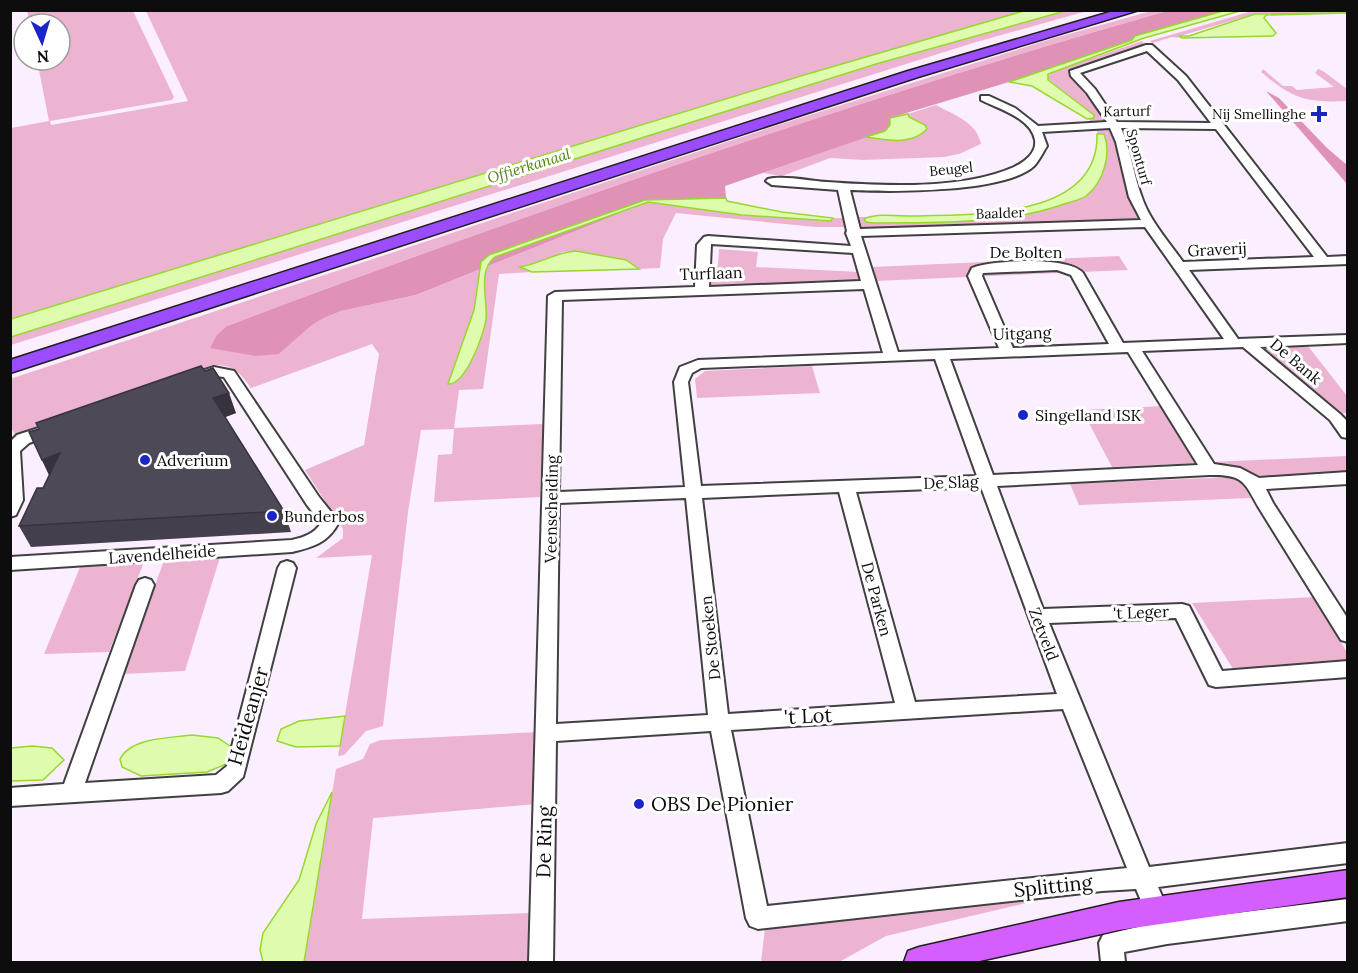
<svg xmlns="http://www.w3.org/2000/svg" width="1358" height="973" font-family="Lora,serif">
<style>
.green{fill:#edb4d2}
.forest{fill:#df92b6}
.water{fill:#dffbae;stroke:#97d730;stroke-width:1.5}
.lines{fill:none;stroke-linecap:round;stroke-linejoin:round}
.minor-casing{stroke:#404040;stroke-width:4}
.major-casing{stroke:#1e1e1e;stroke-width:3}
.highway-casing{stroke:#1e1e1e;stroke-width:3}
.minor{fill:#fff;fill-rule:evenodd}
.major{fill:#d55eff;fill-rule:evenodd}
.highway{fill:#9b4cff;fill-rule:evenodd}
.wall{fill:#433f4b}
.shaded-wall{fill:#37333d}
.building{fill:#4e4957;stroke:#37333d;stroke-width:1.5}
.poi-dot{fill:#1b26c8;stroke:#fff;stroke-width:2}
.labels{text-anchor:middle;stroke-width:6;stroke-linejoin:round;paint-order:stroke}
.far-street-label{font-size:14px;fill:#0d0d0d;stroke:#fff}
.far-poi-label{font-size:14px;fill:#0d0d0d;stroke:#fff;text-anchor:end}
.far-water-label{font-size:15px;font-style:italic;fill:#52830e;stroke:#fff}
.street-label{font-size:16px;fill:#0d0d0d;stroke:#fff}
.poi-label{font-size:16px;fill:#0d0d0d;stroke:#fff;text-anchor:start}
.near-street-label{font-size:20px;fill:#0d0d0d;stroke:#fff}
.near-poi-label{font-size:20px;fill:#0d0d0d;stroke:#fff;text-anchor:start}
</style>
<rect width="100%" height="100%" fill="#fbeeff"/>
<path class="green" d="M27,11H133L174,97L172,100L50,121L51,125L188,101L146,11H1027L804,75L11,319V128L49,121L37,60H60V24H30Z
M1065,11H1087L973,43L11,345V337L125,300L876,64Z
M1151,11H1167C966,68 767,133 569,202C455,242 340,283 227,326L279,354L312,325L324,318L341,311L416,295L648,202L742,215L830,221L833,218H845L846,227H815L676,213L663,239L660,268L639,269L626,260L576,251L563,252L544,262L521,268L532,272L499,274L483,389L459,390L454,428L543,424L540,497L434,502L438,455L452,454L454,429L421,430L408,512L383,726L366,731L344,755L338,756L372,555L316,558L343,538V529L305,470L364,445L379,354L372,344L251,388C241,373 232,364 213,365L15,435L11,428L10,379L778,125L1051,39Z
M1252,11H1347V13L1255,14L1180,36L1182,38L1172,37L1152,43L1150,41Z
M1142,41L1145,46L1070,70V76L1115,131L1113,135C1124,162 1123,194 1143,218L863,230L856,228L854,217H866L869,222L874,223L980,219L1030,214L1054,208L1092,190L1098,133L1089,119L1093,118L1046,77L1055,71Z
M1263,69L1283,86H1292L1297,90L1334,87L1315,73L1318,69L1323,71L1347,89V101C1306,103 1293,99 1261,72Z
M936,105C954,115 977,122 981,144L959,154L944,157L863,160L830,158L782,176L763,173L866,137L885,140L909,117L908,114Z
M719,249L758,252L756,267L860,272L864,283L708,289V265H718Z
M1119,256L1128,270L875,281L872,267Z
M1308,346L1347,396V413L1338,414L1259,348Z
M812,366L820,393L697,398L695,379L705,371Z
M1164,406L1198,463L1112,467L1082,410Z
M1347,456V476L1273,480L1212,462Z
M1230,477L1240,480L1251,498L1079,505L1070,484Z
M220,557L185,671L124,674L164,560Z
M144,562L109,652L44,654L81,565Z
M1315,597L1347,653V662L1235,672L1192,603Z
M538,732L536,804L373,818L362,919L532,913L530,962H304L336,769L363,759L370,744L381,740Z
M1091,888L886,936L839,962H761L765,928Z"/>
<path class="forest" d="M1167,11H1223L1136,36L1132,40L1009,82L890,118V124L885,131L725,186L726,198L653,200L416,295L341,311L324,318L312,325L279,354L256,356L210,348L217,335L227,326C340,283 455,242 569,202C767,133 966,68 1167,11Z
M1266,91L1279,98L1327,148L1347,165V184Z"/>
<path class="water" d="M1027,10L1065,11L876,64L11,337V319L804,75Z
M1223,11H1240L1144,38L1048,74V80L1094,115V118L1087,119L1032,86L1009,82L1132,40L1135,36Z
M1347,13L1266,15L1264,18L1276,33L1273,36L1182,38L1180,36H1189L1255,14Z
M908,114L909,117L925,125L927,129C911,146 887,140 866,137L885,131L890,125V118Z
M1097,134H1104C1112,154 1103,183 1086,196C1080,200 1071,202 1064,204C1007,225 934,222 874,223L866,222L864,219C878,212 903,217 919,216C978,214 1099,218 1097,134Z
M726,198L727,201L782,212L833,218L831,221L742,215L648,202L495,257C477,270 488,300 486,319C484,334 466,385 448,384L474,310L481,262L489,255L645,200Z
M576,251L626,260L639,269L532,272L520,267C540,264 556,252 576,251Z
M345,716L340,746L296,747L277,741L281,729L299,721Z
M192,735L218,738L233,748L230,757L224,765L207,772L141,776L122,767L120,759C131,737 170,738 192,735Z
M32,746L52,748L64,760L43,780L11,781V748Z
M332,792L304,962H263L260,950L263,933L299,880L316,824Z"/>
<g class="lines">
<defs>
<path id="minor" d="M1146,45H1152L1186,76L1327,257L1348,256V264L1189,270L1238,339L1348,335V343L1260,347L1340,414L1348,422V438L1342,437L1330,420L1243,347L1142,351L1214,464L1240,468L1259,478L1348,472V484L1266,489L1273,503L1348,619V642L1341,640L1259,508C1244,482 1244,474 1209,475L997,486L1043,609L1182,604L1189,606L1222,671L1348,661V677L1216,687L1209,685L1176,618L1049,623L1149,867L1348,843V863L1158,887L1173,921L1348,899V921L1167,944L1124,952L1125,962H1101L1099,943L1103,935L1151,924L1136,889L1102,891L758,929L750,926L746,918L711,731L556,741L553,962H529L548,296L555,292L695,287L697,245L704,237L708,236L851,246L846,233L847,231L838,190L772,185L766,181L768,179C783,175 811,181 827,182C884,186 962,190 1014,167C1024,162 1037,153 1035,140C1031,118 999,109 981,100V96H989L1015,108L1038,126L1107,122L1087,93L1071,76L1070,71ZM1147,51L1178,80L1211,123L1117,122L1095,89L1080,73ZM1110,128L1116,142L1129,197L1141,220L860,229L850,190C890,192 1005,193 1034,166C1039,161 1043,152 1047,146L1042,132ZM1121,128L1216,129L1314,257L1183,262C1168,241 1149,220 1141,195C1133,173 1131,150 1121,128ZM1145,227L1224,339L1123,343L1083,273C1068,256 993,260 972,268L968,276L999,348L898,352L861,236ZM711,244L853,253L861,281L709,287ZM1057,270L1071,275L1109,344L1013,348L982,276L983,273ZM864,289L883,353L698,360L680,367L674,382L685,487L559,492L562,300ZM1128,352L1198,465L993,475L950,359ZM935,359L977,476L701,486L688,382L692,373L701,368ZM981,487L1057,694L915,702L856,492ZM839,492L895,703L728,714L702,498ZM686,498L708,715L556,724L559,503ZM1063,709L1127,868L767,906L731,730Z
M214,367L234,371L319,497L339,522C328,543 313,547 292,552L10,570V557L292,540C304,537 314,534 321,523L307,505L224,377L215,376L194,383L187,378L189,375Z
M51,424L59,429L57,433L29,443L20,451L23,500L16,515L10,517V442L17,435Z
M287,561L293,563L296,568L243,777L228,791L221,793L10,806V788L64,784L136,585L139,580L145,578L151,580L154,585L85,783L216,775L227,766L278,568L281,563Z"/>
<path id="major" d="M1348,870V897L1119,930L975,962H904L908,951L919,947L1119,902Z"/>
<path id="highway" d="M1117,10H1139L918,77L10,373V360L908,71Z"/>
</defs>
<use href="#minor" class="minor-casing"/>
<use href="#major" class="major-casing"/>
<use href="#highway" class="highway-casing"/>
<use href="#minor" class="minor"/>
<use href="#major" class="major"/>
<use href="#highway" class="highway"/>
</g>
<path class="wall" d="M205,371L236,413L225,417L284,511L291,532L31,547L19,526L43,488L49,475L42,460Z"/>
<path class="shaded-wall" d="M229,393L236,413L220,419L213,398Z
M60,453L52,481L42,460Z"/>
<path class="building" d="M201,366L205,371L213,368L229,393L213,398L284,511L19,526L37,488H43L60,453L42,460L29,432L39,429L36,423Z"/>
<g class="poi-dot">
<path d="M1316 105h6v6h6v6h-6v6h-6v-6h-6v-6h6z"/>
<circle cx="1023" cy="415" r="6"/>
<circle cx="145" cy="460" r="6"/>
<circle cx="272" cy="516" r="6"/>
<circle cx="639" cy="804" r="6"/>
</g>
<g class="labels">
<g class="far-street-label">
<text transform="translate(1127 111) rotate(-1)" y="5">Karturf</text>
<text transform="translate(1139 157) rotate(74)" y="5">Sponturf</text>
<text transform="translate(951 169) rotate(-6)" y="5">Beugel</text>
<text transform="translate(1000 213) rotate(-2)" y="5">Baalder</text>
</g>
<g class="far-poi-label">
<text x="1306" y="119">Nij Smellinghe</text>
</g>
<g class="far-water-label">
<text transform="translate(529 166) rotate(-17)" y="5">Offierkanaal</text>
</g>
<g class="street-label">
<text transform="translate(1217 249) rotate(-3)" y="6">Graverij</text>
<text x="1026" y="258">De Bolten</text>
<text transform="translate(711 273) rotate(-2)" y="6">Turflaan</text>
<text transform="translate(1022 333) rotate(-2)" y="6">Uitgang</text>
<text transform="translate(1296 361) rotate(40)" y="6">De Bank</text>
<text transform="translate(951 482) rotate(-2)" y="6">De Slag</text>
<text transform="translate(551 509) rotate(-89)" y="6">Veenscheiding</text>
<text transform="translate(162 554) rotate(-4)" y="6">Lavendelheide</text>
<text transform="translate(877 599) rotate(75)" y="6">De Parken</text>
<text transform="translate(1141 612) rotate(-2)" y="6">'t Leger</text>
<text transform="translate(1044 634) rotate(69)" y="6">Zetveld</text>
<text transform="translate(710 638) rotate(-96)" y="6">De Stoeken</text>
</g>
<g class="poi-label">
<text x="1035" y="421">Singelland ISK</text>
<text x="157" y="466">Adverium</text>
<text x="284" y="522">Bunderbos</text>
</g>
<g class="near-street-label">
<text transform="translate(248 716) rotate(-74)" y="7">Heideanjer</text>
<text transform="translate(808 716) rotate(-3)" y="7">'t Lot</text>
<text transform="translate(544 842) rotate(-89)" y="7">De Ring</text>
<text transform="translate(1053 886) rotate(-6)" y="7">Splitting</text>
</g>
<g class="near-poi-label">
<text x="651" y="811">OBS De Pionier</text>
</g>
</g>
<rect width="1358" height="973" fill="none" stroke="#0d0d0d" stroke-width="24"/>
<g transform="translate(42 42) rotate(176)"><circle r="28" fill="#ffffff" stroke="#9e9e9e" stroke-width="1.5"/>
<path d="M0-4.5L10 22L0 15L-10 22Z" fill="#1b26c8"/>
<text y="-9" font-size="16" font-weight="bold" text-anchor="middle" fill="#0d0d0d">N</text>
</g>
</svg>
